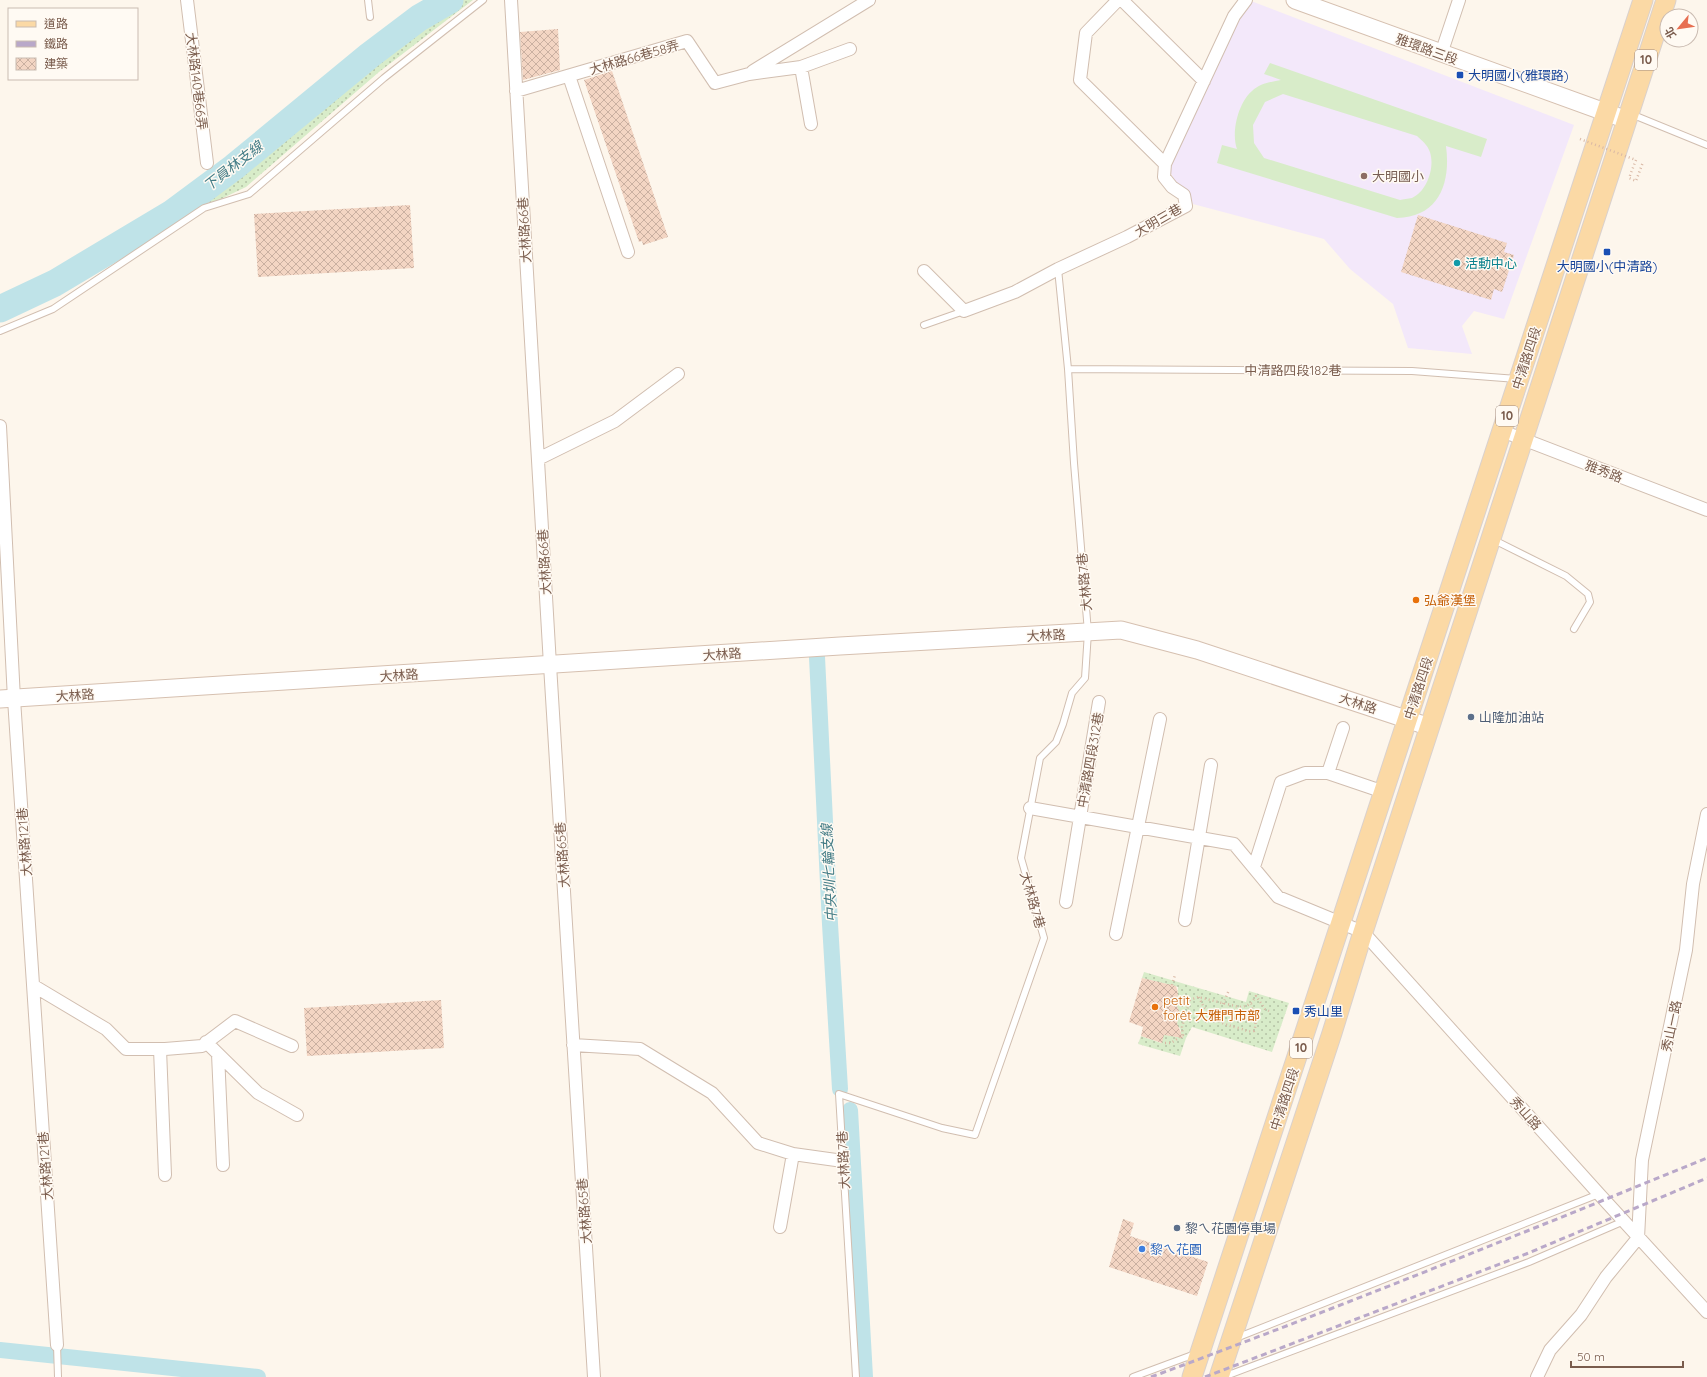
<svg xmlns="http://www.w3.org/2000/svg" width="1707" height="1377" font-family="Quicksand,'Noto Sans TC',sans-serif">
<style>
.education{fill:#f3e8fa}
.grass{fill:url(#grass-dots)}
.pitch{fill:#d8ecc9;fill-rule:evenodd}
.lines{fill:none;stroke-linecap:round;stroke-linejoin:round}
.canal{stroke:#bfe3e8;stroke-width:16}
.river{stroke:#bfe3e8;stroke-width:27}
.building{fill:url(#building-cross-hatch)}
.lane-casing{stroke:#d1beb0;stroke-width:8}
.street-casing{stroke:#d1beb0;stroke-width:14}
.secondary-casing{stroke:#d6c0b0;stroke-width:19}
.primary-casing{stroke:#dad1cd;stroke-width:21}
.path{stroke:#d9b8a5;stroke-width:2.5;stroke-dasharray:1 3;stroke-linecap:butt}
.lane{stroke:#fff;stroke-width:6}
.street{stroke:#fff;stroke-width:12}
.secondary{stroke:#fff;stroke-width:17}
.primary{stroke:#fbd9a5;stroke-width:19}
.rail{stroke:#b9a8c9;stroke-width:3;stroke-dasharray:6 4;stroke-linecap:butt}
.path-bridge{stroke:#d9b8a5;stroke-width:2.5;stroke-dasharray:1 3;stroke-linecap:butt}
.transit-dot{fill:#1a4fb4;stroke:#fffaf3;stroke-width:1.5}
.education-dot{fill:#8d6e63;stroke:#fffaf3;stroke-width:1.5}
.culture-dot{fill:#0f9aa8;stroke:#fffaf3;stroke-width:1.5}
.food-dot{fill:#e8710a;stroke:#fffaf3;stroke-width:1.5}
.service-dot{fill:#5c6f8a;stroke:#fffaf3;stroke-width:1.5}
.shop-dot{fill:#3f7fe0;stroke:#fffaf3;stroke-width:1.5}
.labels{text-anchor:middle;stroke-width:3;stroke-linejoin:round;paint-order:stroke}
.shield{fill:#fffaf3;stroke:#a28b7f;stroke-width:1}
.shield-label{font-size:12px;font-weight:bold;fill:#7a5c4d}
.street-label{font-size:13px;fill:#7a5c4d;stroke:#fffaf3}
.transit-label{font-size:13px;fill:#164399;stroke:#fffaf3;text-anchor:start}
.education-label{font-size:13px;fill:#785e54;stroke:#fffaf3;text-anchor:start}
.culture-label{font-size:13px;fill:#0d838f;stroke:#fffaf3;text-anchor:start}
.food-label{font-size:13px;fill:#c56008;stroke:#fffaf3;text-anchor:start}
.service-label{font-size:13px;fill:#4e5e75;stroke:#fffaf3;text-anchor:start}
.shop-label{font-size:13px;fill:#366cbe;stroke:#fffaf3;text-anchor:start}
.water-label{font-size:14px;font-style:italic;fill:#437c86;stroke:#fffaf3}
</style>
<defs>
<pattern id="grass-dots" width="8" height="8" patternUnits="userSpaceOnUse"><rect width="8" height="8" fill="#d8ecc9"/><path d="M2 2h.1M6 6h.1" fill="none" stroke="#b4c2a5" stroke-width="1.8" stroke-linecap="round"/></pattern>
<pattern id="building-cross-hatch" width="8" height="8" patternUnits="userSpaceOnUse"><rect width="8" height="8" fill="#f3d5c3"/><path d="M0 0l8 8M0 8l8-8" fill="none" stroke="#cab0a1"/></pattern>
</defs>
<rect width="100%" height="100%" fill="#fdf6ec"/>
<path class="education" d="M1251,1L1574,125L1504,319L1474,311L1462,326L1472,354L1408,348L1393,304L1350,269L1324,239L1193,204L1189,191L1176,182L1169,170L1241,14Z"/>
<path class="grass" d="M462,0H473L379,72L246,187L200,209L195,208L194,205L385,51L412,32Z
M1144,972L1246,1002L1249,991L1289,1003L1272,1052L1192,1027L1186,1038L1180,1056L1138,1044L1141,1036L1161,1043L1164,1034L1177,1037L1181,1031L1180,1028L1176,1026L1180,1013L1174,1001L1177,998L1178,987L1142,978Z"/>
<path class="pitch" d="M1270,63L1487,139L1481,157L1446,146C1451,183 1439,217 1397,218L1217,163L1222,145L1237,149C1231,133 1238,103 1252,91C1260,83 1271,82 1281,80L1264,74ZM1283,94L1417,136C1420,139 1424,142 1426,145C1438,159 1429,191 1412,198C1408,199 1403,199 1400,200L1264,158L1254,143L1253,125L1265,102Z"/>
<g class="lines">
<path class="canal" d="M817,657L830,924L840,1089
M850,1110L865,1377
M0,1350L258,1377"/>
<path class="river" d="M0,309L55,283L172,213L234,167L370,55L419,18L450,0"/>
</g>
<path class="building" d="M558,29L560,70L523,80L520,32Z
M612,71L668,237L643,245L642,241L639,242L584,80Z
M410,205L414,268L258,277L254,214Z
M1418,215L1507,243L1504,252L1514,255L1502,292L1494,289L1491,300L1401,272Z
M1142,978L1176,986L1178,993L1176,1004L1180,1013L1177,1023L1183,1038L1164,1035L1162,1043L1141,1036L1143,1027L1129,1022Z
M441,1000L444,1048L307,1056L304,1008Z
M1123,1219L1134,1223L1130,1236L1208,1262L1197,1296L1109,1267Z"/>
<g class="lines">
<defs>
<path id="lane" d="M368,0L370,17
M1631,114L1707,145
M924,325L964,311
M0,331L53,309L204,208L249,194L384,78L483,0
M1068,369L1412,371L1517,379
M1492,539L1566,576L1588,594L1590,602L1574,629
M1236,1338L1599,1194
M57,1345L58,1377
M856,1377L839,1094L942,1128L975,1135L1044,938L1021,858L1040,758L1056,742L1063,724L1072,693L1085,678L1088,632L1074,463L1068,369L1058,269
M1133,1377L1195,1354
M1223,1377L1529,1262L1624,1221"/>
<path id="street" d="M187,0L207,163
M511,0L550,665L594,1377
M1118,0L1086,33L1080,80L1165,164
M1122,0L1204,81
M1441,54L1459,0
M801,67L811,124
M753,71L869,0
M569,76L628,252
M516,91L687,41L715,83L749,74L801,67L850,49
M924,271L964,311L1015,292L1058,269L1127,237L1186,206L1184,195L1172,187L1164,177L1165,164L1234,16L1246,0
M0,426L14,699L57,1345
M1502,431L1707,510
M538,459L615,421L678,374
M1343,728L1328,773L1384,792
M1030,808L1234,844L1278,897L1363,932L1599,1194L1707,1312
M1254,867L1281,782L1305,773H1328
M1066,902L1099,702
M1185,920L1211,765
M1116,934L1160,719
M34,986L106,1029L126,1049H165L202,1046L235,1021L292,1046
M206,1042L258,1093L297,1115
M573,1045L640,1049L712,1093L758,1143L793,1154L843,1161
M160,1049L165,1175
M218,1054L223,1165
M780,1227L793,1154
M1537,1377L1550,1350L1581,1315L1606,1277L1638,1238L1642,1160L1686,950L1693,884L1707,814"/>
<path id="secondary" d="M1295,0L1627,120
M0,699L840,646L1121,630L1197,650L1430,727"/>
<path id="primary" d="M1192,1377L1643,0
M1219,1377L1332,1033L1363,932L1666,0"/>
</defs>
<use href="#lane" class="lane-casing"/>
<use href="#street" class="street-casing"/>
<use href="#secondary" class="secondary-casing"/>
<use href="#primary" class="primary-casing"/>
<path class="path" d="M1636,160L1629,178L1636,181L1643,162
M1172,985L1175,975
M1199,997C1207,1017 1219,1024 1239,1028C1245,1030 1248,1032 1254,1031C1258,1021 1253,1014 1251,1004
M1175,1004L1183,999L1190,1000L1198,997L1239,1007C1249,1006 1251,1004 1256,996L1265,1009L1269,1011
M1223,1004L1229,990
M1165,1043H1171L1183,1035L1182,1027L1190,1000"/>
<use href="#lane" class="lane"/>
<use href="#street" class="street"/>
<use href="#secondary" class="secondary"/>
<use href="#primary" class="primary"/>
<path class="rail" d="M1151,1377C1338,1308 1523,1233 1707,1158
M1205,1377L1526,1254L1707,1178"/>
<path class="path-bridge" d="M1580,139L1636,160"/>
</g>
<g class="transit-dot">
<rect x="1456" y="71" width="8" height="8" rx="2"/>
<rect x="1603" y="248" width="8" height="8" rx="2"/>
<rect x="1292" y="1007" width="8" height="8" rx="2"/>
</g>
<circle class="education-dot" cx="1364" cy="176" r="4"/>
<circle class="culture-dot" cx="1457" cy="263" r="4"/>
<g class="food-dot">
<circle cx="1416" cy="600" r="4"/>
<circle cx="1155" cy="1007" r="4"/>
</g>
<g class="service-dot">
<circle cx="1471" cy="717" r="4"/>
<circle cx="1177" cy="1228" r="4"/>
</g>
<circle class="shop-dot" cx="1142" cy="1249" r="4"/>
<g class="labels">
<g class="shield">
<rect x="1635" y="50" width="22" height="20" rx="3"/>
<rect x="1496" y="406" width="22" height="20" rx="3"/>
<rect x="1290" y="1038" width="22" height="20" rx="3"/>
</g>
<g class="shield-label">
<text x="1646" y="64">10</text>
<text x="1507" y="420">10</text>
<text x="1301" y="1052">10</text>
</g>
<g class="street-label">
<text transform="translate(1427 49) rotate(20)" y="5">雅環路三段</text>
<text transform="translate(634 57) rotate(-16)" y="5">大林路66巷58弄</text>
<text transform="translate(197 81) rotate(83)" y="5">大林路140巷66弄</text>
<text transform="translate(1158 220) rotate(-30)" y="5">大明三巷</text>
<text transform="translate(524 230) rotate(-93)" y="5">大林路66巷</text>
<text transform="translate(1526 358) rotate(-72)" y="5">中清路四段</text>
<text x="1293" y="375">中清路四段182巷</text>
<text transform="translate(1604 471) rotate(21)" y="5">雅秀路</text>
<text transform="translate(544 562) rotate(-93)" y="5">大林路66巷</text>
<text transform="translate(1084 582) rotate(-95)" y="5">大林路7巷</text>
<text transform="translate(1046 635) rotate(-3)" y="5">大林路</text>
<text transform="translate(722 654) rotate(-4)" y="5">大林路</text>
<text transform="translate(399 675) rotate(-4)" y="5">大林路</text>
<text transform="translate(1418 688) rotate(-72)" y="5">中清路四段</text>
<text transform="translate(75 695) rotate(-4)" y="5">大林路</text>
<text transform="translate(1358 703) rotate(18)" y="5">大林路</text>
<text transform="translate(1090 760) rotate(-80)" y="5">中清路四段312巷</text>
<text transform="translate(24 842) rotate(-94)" y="5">大林路121巷</text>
<text transform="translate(562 855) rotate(-94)" y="5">大林路65巷</text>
<text transform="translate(1033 900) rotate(74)" y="5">大林路7巷</text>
<text transform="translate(1671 1026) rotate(-78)" y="5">秀山一路</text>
<text transform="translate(1284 1099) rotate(-72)" y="5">中清路四段</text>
<text transform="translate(1526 1113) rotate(48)" y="5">秀山路</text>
<text transform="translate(843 1160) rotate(-93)" y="5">大林路7巷</text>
<text transform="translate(45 1166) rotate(-94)" y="5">大林路121巷</text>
<text transform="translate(584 1211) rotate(-94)" y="5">大林路65巷</text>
</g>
<g class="transit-label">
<text x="1468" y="80">大明國小(雅環路)</text>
<text x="1607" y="271" text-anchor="middle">大明國小(中清路)</text>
<text x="1304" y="1016">秀山里</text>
</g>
<g class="education-label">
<text x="1372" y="181">大明國小</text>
</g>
<g class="culture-label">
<text x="1465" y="268">活動中心</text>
</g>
<g class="food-label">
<text x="1424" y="605">弘爺漢堡</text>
<text x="1163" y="1005">petit<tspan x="1163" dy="15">forêt 大雅門市部</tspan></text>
</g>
<g class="service-label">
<text x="1479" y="722">山隆加油站</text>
<text x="1185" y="1233">黎ㄟ花園停車場</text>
</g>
<g class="shop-label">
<text x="1150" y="1254">黎ㄟ花園</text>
</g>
<g class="water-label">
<text transform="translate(233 166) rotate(-38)" y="5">下員林支線</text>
<text transform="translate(829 873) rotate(-93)" y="5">中央圳七輪支線</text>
</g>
</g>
<rect x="8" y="8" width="130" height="72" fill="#fffaf3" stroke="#cabbb1"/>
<rect x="16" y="21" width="20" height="6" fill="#fbd9a5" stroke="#cabbb1"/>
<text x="44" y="28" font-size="12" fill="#7a5c4d">道路</text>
<rect x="16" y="41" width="20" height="6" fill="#b9a8c9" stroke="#cabbb1"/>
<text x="44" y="48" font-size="12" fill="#7a5c4d">鐵路</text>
<rect x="16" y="58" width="20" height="12" fill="url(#building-cross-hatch)" stroke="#cabbb1"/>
<text x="44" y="68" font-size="12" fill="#7a5c4d">建築</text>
<g transform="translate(1679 28) rotate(241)"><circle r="19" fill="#fffaf3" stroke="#cabbb1"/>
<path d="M0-3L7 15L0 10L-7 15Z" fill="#e76f51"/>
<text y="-6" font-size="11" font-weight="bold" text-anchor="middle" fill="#7a5c4d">北</text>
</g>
<path d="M1571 1361v6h112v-6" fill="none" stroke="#7a5c4d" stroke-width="2"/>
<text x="1577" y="1361" font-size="12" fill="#7a5c4d" stroke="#fffaf3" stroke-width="3" paint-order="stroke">50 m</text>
</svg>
